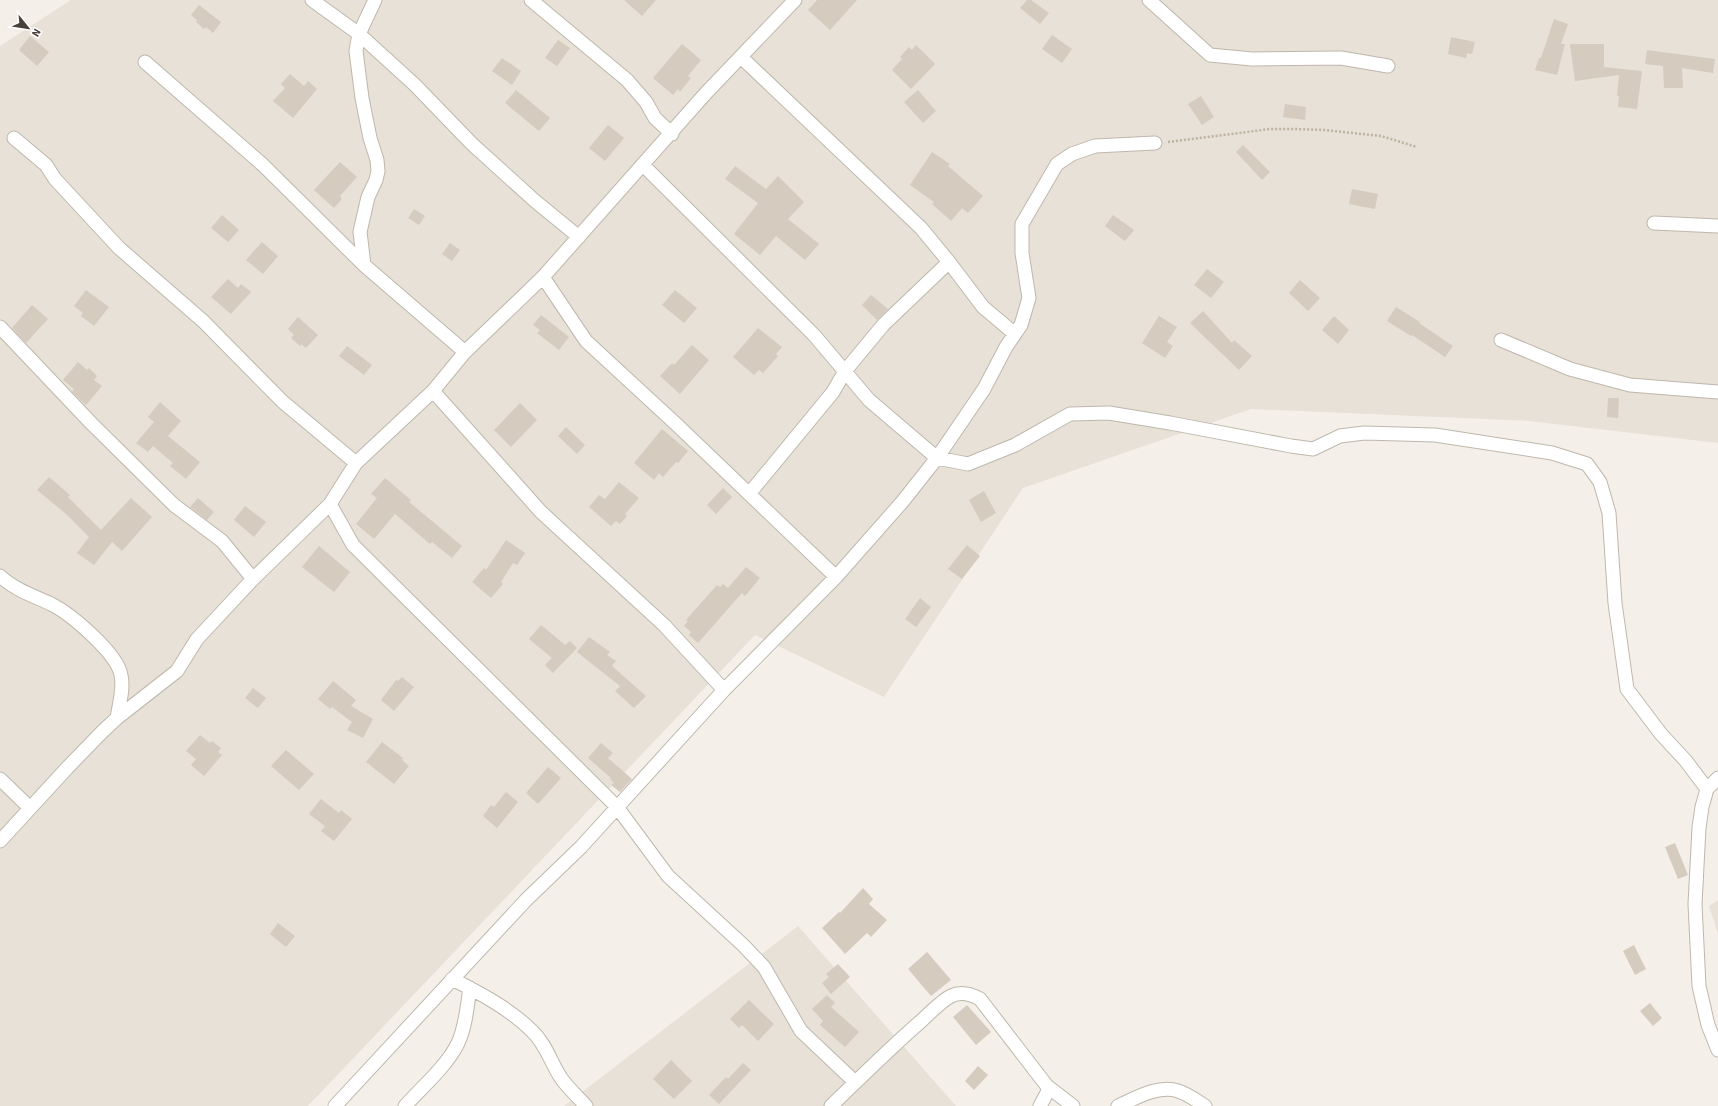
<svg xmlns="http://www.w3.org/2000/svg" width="1718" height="1106" font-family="'Source Sans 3',sans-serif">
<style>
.residential{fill:#e7e1d8}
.building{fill:#d5cbbf}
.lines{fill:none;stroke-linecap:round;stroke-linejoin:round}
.street-casing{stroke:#bfb7ac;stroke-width:15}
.path{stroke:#bfb29e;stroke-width:2.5;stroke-dasharray:2 2;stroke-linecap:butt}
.street{stroke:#fff;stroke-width:13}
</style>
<rect width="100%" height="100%" fill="#f4f0e9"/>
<path class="residential" d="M71,0H1718V443L1529,421L1251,409L1023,488L884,697L755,635L308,1106H0V46Z
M1718,900V934L1709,906Z
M798,926L956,1106H564Z"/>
<path class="building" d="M624,0H656L642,16Z
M817,0H857L830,30L808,10Z
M1027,0H1031L1049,13L1040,24L1020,8Z
M199,5L221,22L213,33L206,27L204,29L196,22L197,20L191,15Z
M1554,19L1568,24L1561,44H1565L1557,75L1535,70L1539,58H1541Z
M1052,35L1072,49L1062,63L1042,49Z
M30,36L49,52L37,66L19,50Z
M1451,37L1475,42L1472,54L1467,53L1466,58L1448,54Z
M558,40L570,48L557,66L545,58Z
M682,44L701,60L688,76L691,78L680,92L678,89L673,95L653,78Z
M1570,44H1604V67L1642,71L1637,109L1618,107L1619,96H1617L1619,75L1575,81Z
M916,45L935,64L911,89L892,70L902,59L900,57L909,47L912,50Z
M1647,50L1715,59L1713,73L1682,68L1683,88H1664L1663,66L1645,64Z
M502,58L521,71L512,85L492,71Z
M290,74L304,86L308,81L317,89L293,118L273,101L285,88L281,84Z
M516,90L550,118L539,131L505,103Z
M918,90L936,111L923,123L904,102Z
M1201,96L1214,117L1202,125L1188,104Z
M1285,104L1306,107L1305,120L1283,117Z
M608,125L624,138L605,161L589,148Z
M1243,145L1270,172L1262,180L1236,152Z
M932,152L950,164L948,166L983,196L968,213L962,208L951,221L932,204L934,202L910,185Z
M340,162L357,177L340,196L342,199L334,208L314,190Z
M735,166L766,189L778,176L804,202L788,219L819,244L805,260L776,236L760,255L734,234L758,203L725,179Z
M1352,189L1378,194L1375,209L1349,204Z
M414,209L425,216L419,225L408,218Z
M222,215L239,230L228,242L211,228Z
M1113,215L1134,230L1125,241L1105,226Z
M262,242L278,256L263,274L246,260Z
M450,243L460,250L452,261L442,254Z
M1207,269L1224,282L1211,298L1194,285Z
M228,279L238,288L241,284L251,292L231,314L211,297Z
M1300,280L1320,298L1308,311L1289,293Z
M86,290L109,307L94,326L81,316L83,313L74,306Z
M675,290L697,308L684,323L662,305Z
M871,295L888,309L877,320L862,305Z
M32,305L48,319L26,343L12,328Z
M1396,307L1420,322L1419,323L1453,346L1445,357L1412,335L1411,336L1387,321Z
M1203,311L1232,343L1234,340L1252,356L1239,370L1190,323Z
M541,315L569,337L559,350L537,333L540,330L533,325Z
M1159,316L1177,327L1167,342L1173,346L1165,358L1142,343Z
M1334,316L1349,330L1338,344L1322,330Z
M298,317L318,335L306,348L301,344L300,346L291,338L294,335L288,329Z
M758,328L782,347L776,354L778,356L763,373L759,370L754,375L733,357Z
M692,345L709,360L680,394L660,376L672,363L674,365Z
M347,346L372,365L364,375L339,356Z
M78,362L87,370L89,368L97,376L94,380L102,386L86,405L72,392L74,389L63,380Z
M1608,398H1619L1618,418L1607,417Z
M160,402L181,421L168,436L200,462L186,479L170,466L173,463L153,446L148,452L136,443L154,422L148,417Z
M520,403L537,420L511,447L494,430Z
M566,427L585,445L577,454L558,436Z
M662,429L688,451L678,463L676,462L663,477L659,473L654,480L634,463Z
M49,477L70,495L68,497L101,530L131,498L152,517L122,551L112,542L94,565L77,553L89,537L66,514L37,490Z
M385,478L411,500L409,502L462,546L452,558L432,542L430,544L395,514L374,539L356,524L377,498L371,494Z
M619,482L639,498L625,514L627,516L620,524L616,521L611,526L589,507L599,495L605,499Z
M723,488L732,497L716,514L707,505Z
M984,491L996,513L981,522L969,500Z
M198,498L214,512L207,520L190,507Z
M245,506L266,522L254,537L234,520Z
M506,540L525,553L517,565L513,563L501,582L503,584L491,598L472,582L484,568L486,570Z
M967,545L980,556L962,579L948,569Z
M319,546L350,572L334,592L302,567Z
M746,567L760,578L745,596L742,593L698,643L689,635L691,632L684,626L688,621L686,620L717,585L720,587L723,584L728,588Z
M920,598L931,607L916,627L905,619Z
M541,625L565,645L570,641L577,648L553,673L545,665L552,658L529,639Z
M589,637L610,652L607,655L616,661L612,666L646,696L634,708L615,691L620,686L577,652Z
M402,677L414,687L394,711L381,700L396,680L398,681Z
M333,681L356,700L351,706L373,719L363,738L347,730L352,722L332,707L330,709L318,699Z
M253,688L266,698L258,708L245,698Z
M200,735L210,743L212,741L221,748L218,752L222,755L204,776L191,765L196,759L186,751Z
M382,742L403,758L402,760L409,766L394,784L366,762Z
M601,743L613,753L608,758L632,779L620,792L611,785L614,783L610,779L611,778L588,758Z
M286,750L314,774L299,790L271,766Z
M548,767L561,778L538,804L526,793Z
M506,792L518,802L497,828L483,816L491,805L494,807Z
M321,799L339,813L341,810L352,819L334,841L321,831L325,826L309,814Z
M1675,843L1688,875L1678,879L1665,847Z
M863,888L873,899L869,904L887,920L871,937L867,933L845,954L822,928L839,912L840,913Z
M278,923L295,936L286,947L270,934Z
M1634,945L1646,969L1635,975L1623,951Z
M927,952L951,980L931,996L908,969Z
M838,964L850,977L831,994L822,983L829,977L826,974Z
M827,995L835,1003L831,1007L859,1032L845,1047L820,1025L823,1021L812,1009Z
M749,1000L774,1024L758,1041L742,1025L739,1028L730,1019Z
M1650,1003L1662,1018L1653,1026L1640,1011Z
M967,1005L991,1032L976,1045L953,1017Z
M671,1060L692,1081L674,1099L653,1079Z
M743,1063L751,1070L719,1104L709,1095L726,1077L728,1079Z
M978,1066L988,1075L974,1090L965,1081Z"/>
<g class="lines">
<defs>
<path id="street" d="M312,0L359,34L415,85L472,144L535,201L579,237
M531,0L627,80L646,102L655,118L672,134
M1149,0L1210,55L1252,59L1341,58L1388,66
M741,57L921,228L949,262
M145,62L263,165L364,265L465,352
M14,138L46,165L55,179L119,248L203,321L283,402L356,463
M643,165L814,335L869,400L937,458L968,464L1015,445L1070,414L1109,413L1170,423L1291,446L1313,449L1340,436L1364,433L1435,435L1552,453L1587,464L1600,482L1609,513L1615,603L1627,689L1661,734L1686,761L1707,789
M1654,223L1718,226
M364,265L360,232L368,197L376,180L378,171L377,160L370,138L362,98L356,51L359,34L375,0
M543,277L586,341L676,424L836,577
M0,327L91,423L174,505L222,541L253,579
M1501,340L1570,369L1630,385L1718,392
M433,391L541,512L664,625L724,690
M749,494L833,392L845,371L884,324L949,262L983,307L1015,334
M330,504L356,463L433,391L465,352L543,277L706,93L795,0
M0,576C15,590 34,596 51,604C71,614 117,653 121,675C124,689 119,705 117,718
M1718,778L1707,789L1702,807L1699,828L1695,904L1699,986L1708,1025L1718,1050
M0,779L30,808
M0,841L68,767L102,732L117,718L177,671L197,639L253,579L330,504L353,545L617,807L668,876L743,945L764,967L801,1031L855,1082
M452,979C480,993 510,1009 532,1031C546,1044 551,1063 561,1078C568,1088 578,1097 586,1106
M1047,1086L1073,1106
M335,1106L526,900L581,847L724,690L836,577L903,501L937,458L984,389L1006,347L1021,325L1029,298L1022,253V224L1057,164L1072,154L1095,146L1155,143
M405,1106C422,1087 447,1066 458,1043C466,1026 467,1006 470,988
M831,1106C860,1078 889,1049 920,1022C929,1014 941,1001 951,996C961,991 971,994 980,999L1047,1086L1048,1091L1040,1106
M1118,1106C1134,1099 1159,1084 1178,1091C1188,1094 1197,1101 1205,1106"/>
</defs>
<use href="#street" class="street-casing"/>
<path class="path" d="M1168,142L1270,129H1295L1324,130L1381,136L1417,147"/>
<use href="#street" class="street"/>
</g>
<g transform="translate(28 28) rotate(120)" stroke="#ffffff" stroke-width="3" paint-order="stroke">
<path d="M0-3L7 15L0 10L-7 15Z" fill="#474038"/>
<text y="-6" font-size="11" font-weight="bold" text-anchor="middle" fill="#474038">N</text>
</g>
</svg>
